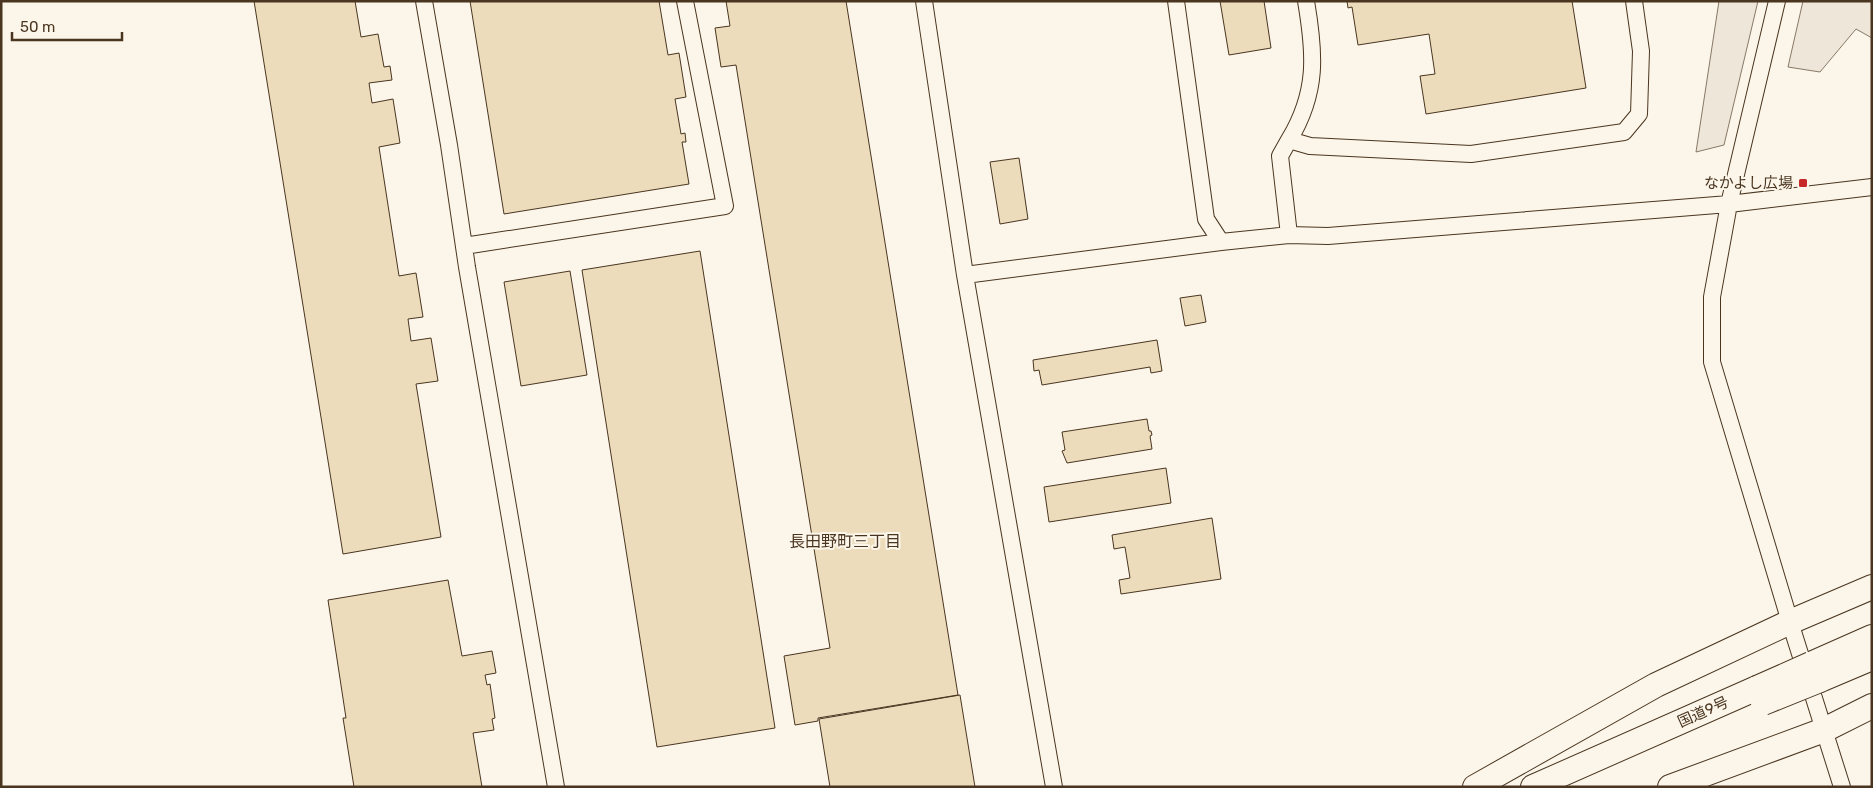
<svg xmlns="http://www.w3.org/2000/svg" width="1873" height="788" font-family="Rubik,'Noto Sans JP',sans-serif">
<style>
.green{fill:#ede6d9;stroke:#887966}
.building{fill:#ecdcbc;stroke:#4a3520}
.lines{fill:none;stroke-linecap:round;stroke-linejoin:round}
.minor-casing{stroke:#4a3520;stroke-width:18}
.highway-casing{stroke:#4a3520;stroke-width:26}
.minor{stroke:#fbf6e9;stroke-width:16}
.highway{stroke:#fbf6e9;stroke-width:24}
.highway-bridge-casing{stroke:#4a3520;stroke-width:26;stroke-linecap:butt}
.highway-bridge{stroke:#fbf6e9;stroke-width:24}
.poi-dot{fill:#c62828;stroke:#fbf6e9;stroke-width:2}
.labels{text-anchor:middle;stroke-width:4;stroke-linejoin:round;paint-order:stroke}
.poi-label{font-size:15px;fill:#4a3520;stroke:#fbf6e9;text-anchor:end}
.street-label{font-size:15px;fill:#4a3520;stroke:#fbf6e9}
.neighbourhood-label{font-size:16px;fill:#4a3520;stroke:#fbf6e9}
</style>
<rect width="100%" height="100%" fill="#fbf6e9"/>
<path class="green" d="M1719,1H1758L1724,145L1696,152Z
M1803,1H1872V38L1856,29L1820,72L1788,67Z"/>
<path class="building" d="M254,1H355L361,37L378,34L384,67L390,66L392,80L369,83L372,103L393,99L400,143L379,147L399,276L416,273L423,317L408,319L411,341L431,338L438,381L416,384L441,537L343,554Z
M470,1H659L668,55L679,53L686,97L675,99L681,134L685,133L686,142H682L689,184L504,214Z
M726,1H846L958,695L818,718V721L795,725L784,656L830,648L736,65L721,67L715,28L730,26Z
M1220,1H1264L1271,48L1229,55Z
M1347,1H1572L1586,88L1426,114L1420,76L1435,74L1429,34L1358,45L1352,7L1348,8Z
M1019,158L1028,219L1000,224L990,162Z
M700,251L775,728L657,747L582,270Z
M570,271L587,375L521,386L504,282Z
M1201,295L1206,322L1185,326L1180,298Z
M1157,340L1162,371L1151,373L1150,367L1042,385L1039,370L1034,371L1033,360Z
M1147,419L1149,431H1151L1152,435L1150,436L1152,449L1067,463L1062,451L1065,450L1062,432Z
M1166,468L1171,503L1049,522L1044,487Z
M1212,518L1221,579L1121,594L1119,580L1130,578L1125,547L1114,549L1112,535Z
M448,580L462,656L492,651L496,673L485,675L487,685L490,684L495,718L492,719L494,730L473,733L482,787H354L343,718H346L328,600Z
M960,695L975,787H830L819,719Z"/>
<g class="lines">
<defs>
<path id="minor" d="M424,1L449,145L467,267L556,787
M924,1L965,275L1054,787
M1176,1L1206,219L1221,242L1289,235L1328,236L1729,204L1872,187
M1306,1C1315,54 1318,92 1289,140L1310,146L1471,154L1624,132L1639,114L1641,51L1634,1
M1777,1L1729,204L1712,297V362L1790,622L1842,787
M1289,235L1280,156L1289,140
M464,246L725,206L685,1
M965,275L1221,242"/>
<path id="highway" d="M1811,664L1872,637
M1820,680L1872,658
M1475,787L1656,685L1790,622L1872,587
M1533,787L1757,688
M1670,787L1824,730L1872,706"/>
</defs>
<use href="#minor" class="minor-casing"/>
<use href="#highway" class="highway-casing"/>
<use href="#minor" class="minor"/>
<use href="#highway" class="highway"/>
<defs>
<path id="highway-bridge" d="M1757,688L1811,664
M1763,703L1820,680"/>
</defs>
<use href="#highway-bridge" class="highway-bridge-casing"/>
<use href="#highway-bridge" class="highway-bridge"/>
</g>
<rect class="poi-dot" x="1798" y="178" width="10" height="10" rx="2.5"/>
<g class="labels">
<g class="poi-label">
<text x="1793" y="188">なかよし広場</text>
</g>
<g class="street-label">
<text transform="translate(1703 712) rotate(-24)" y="5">国道9号</text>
</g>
<g class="neighbourhood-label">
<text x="845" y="547">長田野町三丁目</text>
</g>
</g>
<rect width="1873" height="788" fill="none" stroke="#4a3520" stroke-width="5"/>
<path d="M12 32v8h110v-8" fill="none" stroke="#4a3520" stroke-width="2.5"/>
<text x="20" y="32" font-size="15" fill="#4a3520" stroke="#fbf6e9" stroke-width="4" paint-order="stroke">50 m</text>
</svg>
